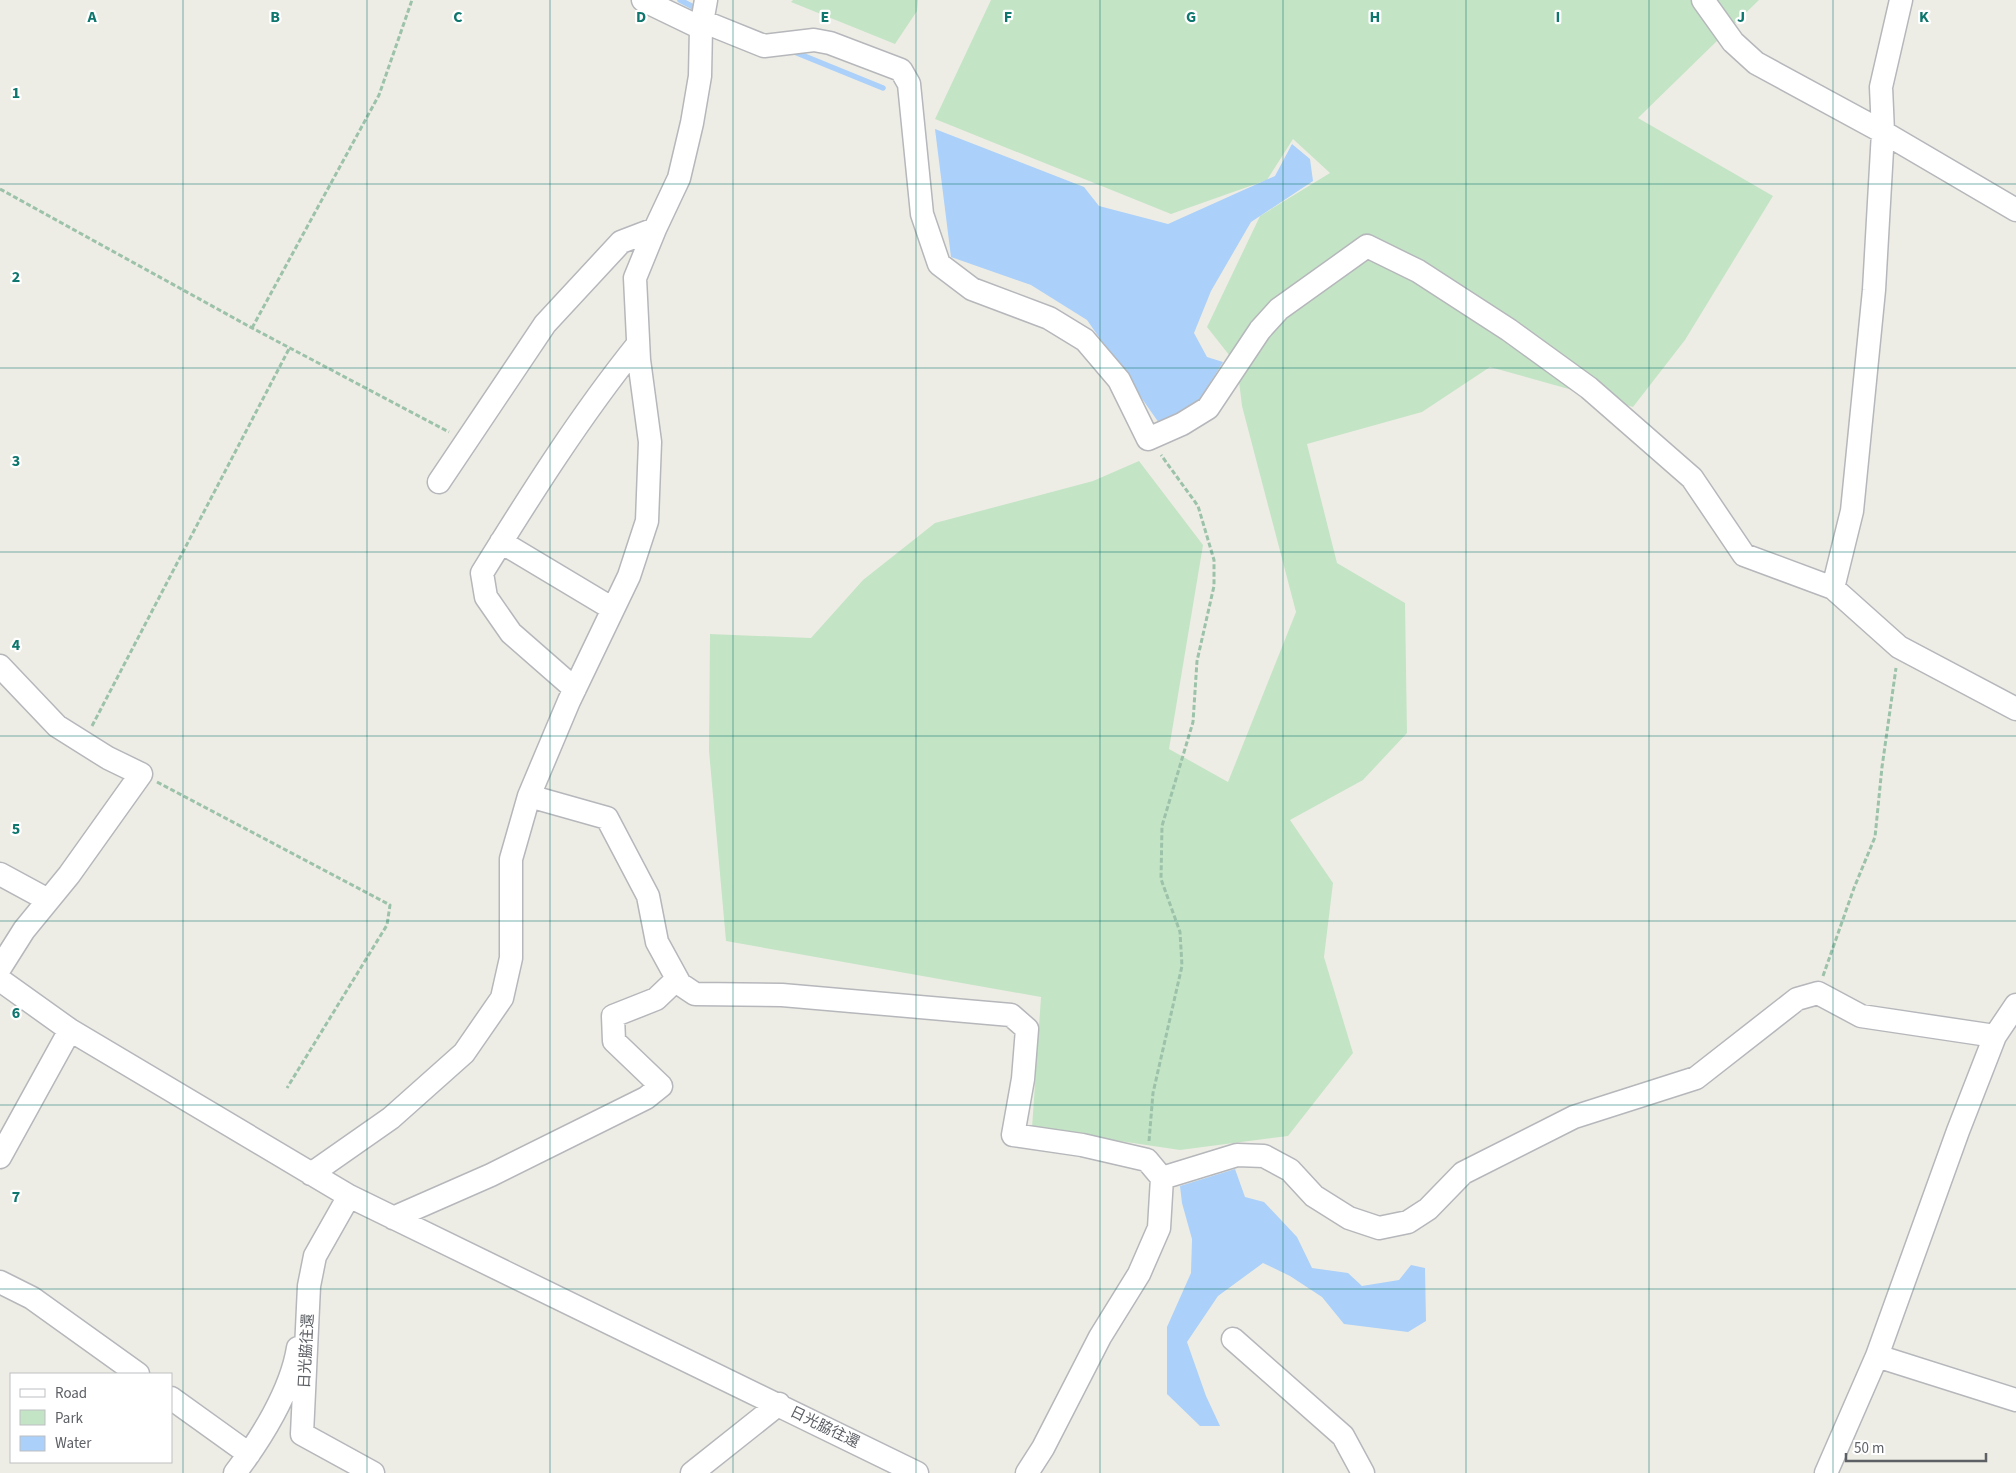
<svg xmlns="http://www.w3.org/2000/svg" width="2016" height="1473" font-family="'Source Sans 3','Noto Sans JP',sans-serif">
<style>
.green{fill:#c4e4c6}
.water{fill:#abd0f9}
.lines{fill:none;stroke-linecap:round;stroke-linejoin:round}
.stream{stroke:#abd0f9;stroke-width:5.5}
.minor-casing{stroke:#b5b7bb;stroke-width:25}
.path{stroke:#9cc2aa;stroke-width:3;stroke-dasharray:5 2.5;stroke-linecap:butt}
.minor{stroke:#fff;stroke-width:22}
.grid{fill:none;stroke:#0f766e;stroke-width:1;stroke-opacity:0.55}
.labels{text-anchor:middle;stroke-width:4.5;stroke-linejoin:round;paint-order:stroke}
.street-label{font-size:15px;fill:#5d6065;stroke:#fff}
.grid-label{font-size:16px;text-anchor:middle;font-weight:bold;fill:#0f766e;stroke:#fff;stroke-width:4.5;stroke-linejoin:round;paint-order:stroke}
</style>
<rect width="100%" height="100%" fill="#eeede5"/>
<path class="green" d="M793,0H918L917,11L895,44L791,2Z
M991,0H1759L1638,118L1773,196L1685,340L1633,407L1490,367L1422,412L1307,444L1337,563L1405,603L1407,733L1363,780L1290,820L1333,883L1324,957L1353,1053L1288,1136L1180,1150L1032,1128L1041,997L726,941L709,751L710,634L811,638L863,580L935,523L1093,481L1139,461L1203,545L1169,749L1228,782L1296,612L1242,406L1237,365L1207,327L1260,216L1330,173L1293,139L1267,180L1171,214L935,119Z"/>
<path class="water" d="M935,129L1084,187L1099,206L1168,224L1275,176L1292,144L1310,159L1313,181L1251,222L1211,291L1194,333L1207,357L1223,362L1199,401L1159,423L1087,320L1031,285L951,257Z
M1235,1169L1245,1197L1264,1202L1297,1237L1312,1268L1348,1273L1362,1286L1399,1280L1411,1265L1425,1268L1426,1321L1408,1332L1344,1324L1322,1297L1290,1276L1263,1263L1218,1296L1187,1342L1206,1396L1220,1426H1200L1167,1394V1327L1191,1273L1192,1239L1182,1203L1180,1186Z"/>
<g class="lines">
<path class="stream" d="M680,0L699,10
M792,51L883,88"/>
<defs>
<path id="minor" d="M643,0L701,28
M1703,0L1733,42L1756,63L1883,132L2016,210
M702,21L764,46L814,40L830,43L901,70L909,84L922,214L939,264L972,289L1049,318L1085,340L1119,380L1148,439L1182,424L1208,408L1260,330L1279,309L1367,246L1418,271L1509,330L1589,388L1692,478L1744,555L1833,588L1899,647L2016,709
M439,482L545,324L621,242L655,229
M501,542L613,609
M1833,588L1852,511L1874,290L1883,132L1881,87L1901,0
M0,666L57,726L108,758L141,774L69,875L24,930L0,968
M575,689L511,633L486,597L482,573C531,494 580,416 638,344
M529,796L607,818L648,896L657,942L680,984L695,994L782,995L1011,1015L1027,1029L1023,1079L1013,1135L1082,1145L1147,1160L1162,1178L1159,1228L1139,1274L1100,1337L1043,1448L1027,1473
M0,874L48,900
M0,980L70,1030L349,1196L917,1473
M0,1157L70,1030
M311,1174L391,1118L464,1053L502,998L511,958V859L529,796L569,701L629,576L647,521L650,442L639,360L635,278L655,229L679,178L692,123L700,76L701,28L706,0
M1162,1178L1237,1155L1264,1156L1290,1170L1314,1196L1349,1218L1379,1228L1408,1222L1428,1209L1463,1173L1574,1117L1696,1078L1797,999L1818,993L1861,1016L1995,1036
M349,1196L315,1256L309,1286L302,1434L373,1473
M393,1218L491,1175L646,1098L661,1086L614,1041L613,1016L656,999L677,979
M0,1282L32,1298L138,1374
M1233,1339L1343,1436L1363,1473
M1877,1356L2016,1400
M171,1398L249,1454
M235,1473C261,1439 291,1391 298,1348
M692,1473L779,1404
M1826,1473L1877,1356L1958,1131L1995,1036L2016,1005"/>
</defs>
<use href="#minor" class="minor-casing"/>
<path class="path" d="M0,189L252,328L449,432
M252,328L379,95L412,0
M92,726L290,347
M157,782L390,905L387,925L287,1088
M1823,976L1854,888L1875,837L1882,767L1896,668
M1149,1141L1153,1093L1182,966L1180,932L1161,879L1162,826L1193,722L1197,661L1214,586V560L1198,506L1161,455"/>
<use href="#minor" class="minor"/>
</g>
<path class="grid" d="M183,0V1473M367,0V1473M550,0V1473M733,0V1473M916,0V1473M1100,0V1473M1283,0V1473M1466,0V1473M1649,0V1473M1833,0V1473M0,184H2016M0,368H2016M0,552H2016M0,736H2016M0,921H2016M0,1105H2016M0,1289H2016"/>
<g class="labels">
<g class="street-label">
<text transform="translate(306 1351) rotate(-87)" y="5">日光脇往還</text>
<text transform="translate(825 1427) rotate(26)" y="5">日光脇往還</text>
</g>
</g>
<g class="grid-label">
<text x="92" y="22">A</text>
<text x="275" y="22">B</text>
<text x="458" y="22">C</text>
<text x="641" y="22">D</text>
<text x="825" y="22">E</text>
<text x="1008" y="22">F</text>
<text x="1191" y="22">G</text>
<text x="1375" y="22">H</text>
<text x="1558" y="22">I</text>
<text x="1741" y="22">J</text>
<text x="1924" y="22">K</text>
<text x="16" y="98">1</text>
<text x="16" y="282">2</text>
<text x="16" y="466">3</text>
<text x="16" y="650">4</text>
<text x="16" y="834">5</text>
<text x="16" y="1018">6</text>
<text x="16" y="1202">7</text>
</g>
<rect x="10" y="1373" width="162" height="90" fill="#ffffff" stroke="#bebfc1"/>
<rect x="20" y="1389" width="25" height="8" fill="#ffffff" stroke="#bebfc1"/>
<text x="55" y="1398" font-size="15" fill="#5d6065">Road</text>
<rect x="20" y="1410" width="25" height="15" fill="#c4e4c6" stroke="#bebfc1"/>
<text x="55" y="1423" font-size="15" fill="#5d6065">Park</text>
<rect x="20" y="1436" width="25" height="15" fill="#abd0f9" stroke="#bebfc1"/>
<text x="55" y="1448" font-size="15" fill="#5d6065">Water</text>
<path d="M1846 1453v8h140v-8" fill="none" stroke="#5d6065" stroke-width="2.5"/>
<text x="1854" y="1453" font-size="15" fill="#5d6065" stroke="#ffffff" stroke-width="4" paint-order="stroke">50 m</text>
</svg>
